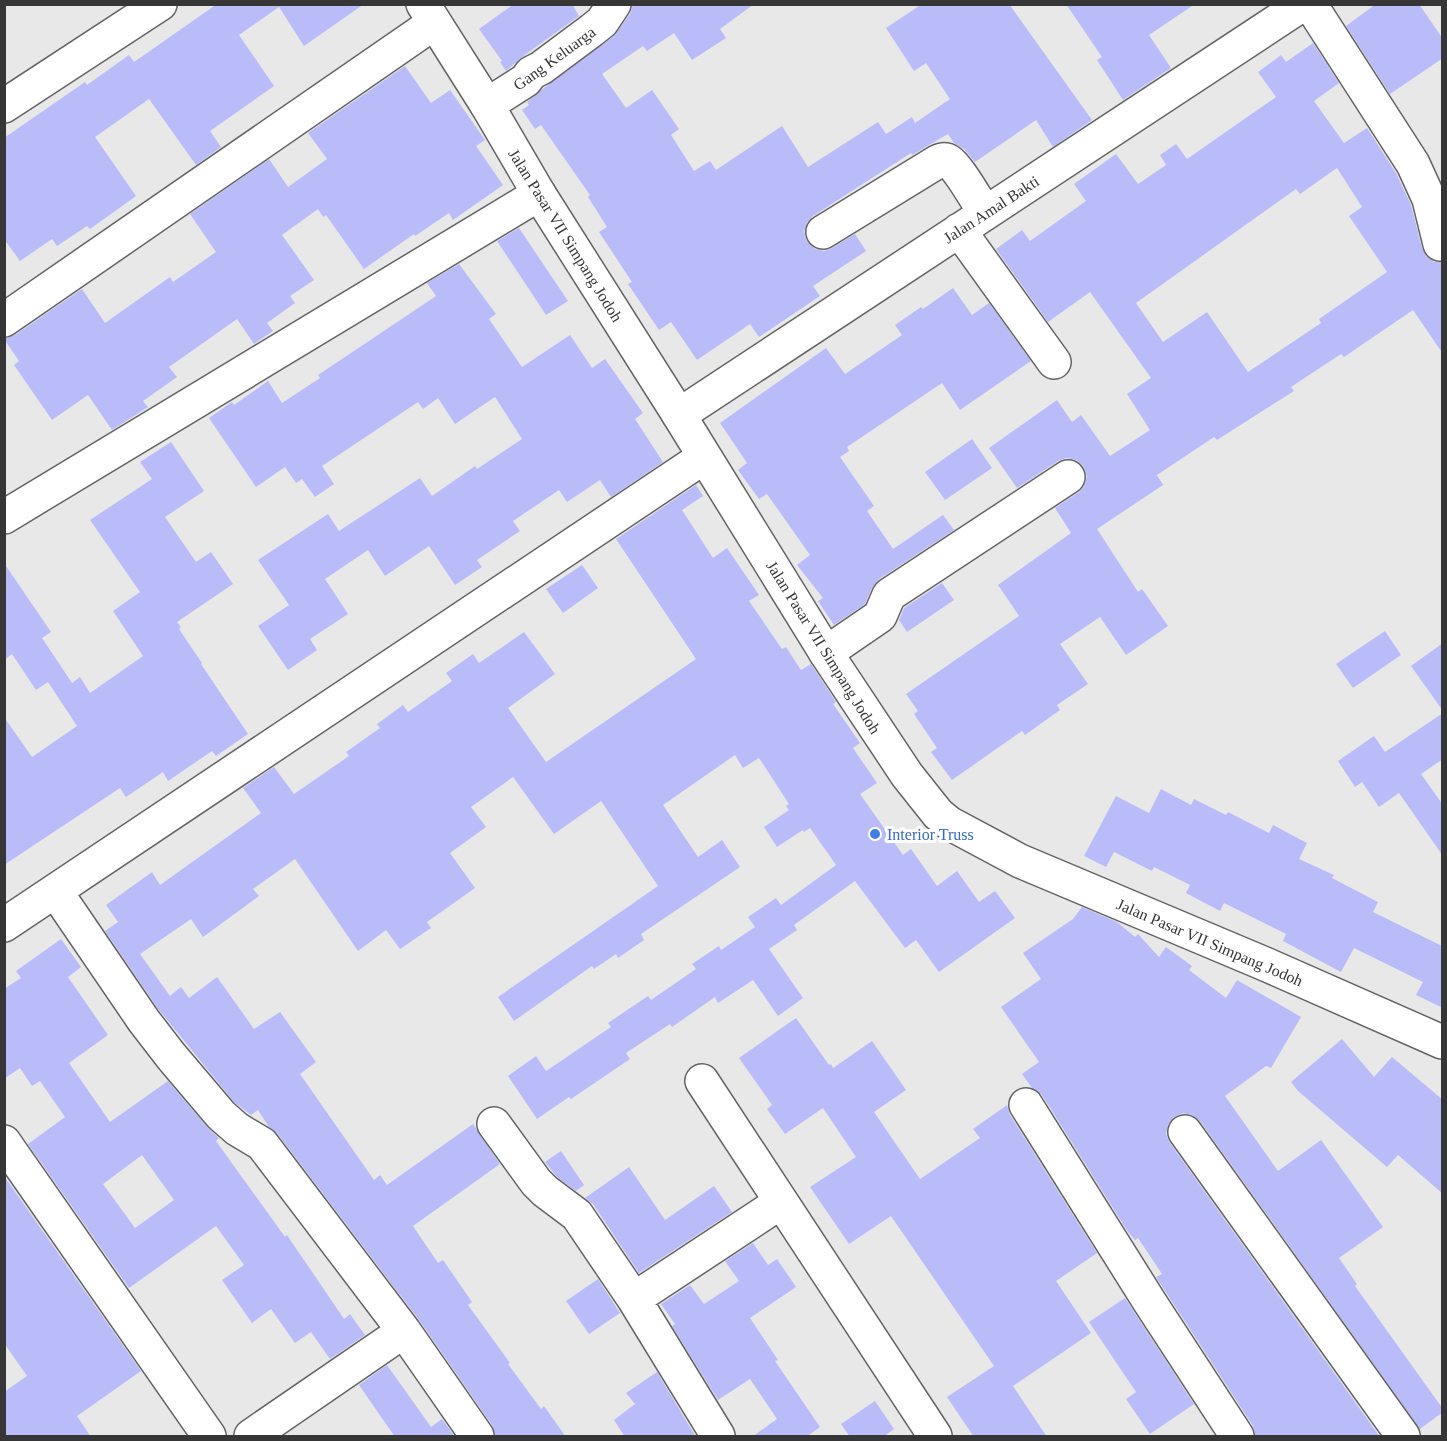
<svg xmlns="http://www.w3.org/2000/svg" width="1447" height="1441" font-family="Georgia,serif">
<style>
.building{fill:#babcf9;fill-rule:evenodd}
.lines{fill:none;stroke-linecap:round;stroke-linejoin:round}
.minor-casing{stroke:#646465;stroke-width:36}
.major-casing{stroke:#646465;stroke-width:36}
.minor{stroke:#fff;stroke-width:33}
.major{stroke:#fff;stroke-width:33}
.shop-dot{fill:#3f7fe0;stroke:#fff;stroke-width:2}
.labels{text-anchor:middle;stroke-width:6;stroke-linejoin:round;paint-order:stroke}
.street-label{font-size:16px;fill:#363637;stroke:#fff}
.shop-label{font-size:16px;fill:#366cbe;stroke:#fff;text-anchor:start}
</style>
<rect width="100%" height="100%" fill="#e8e8e9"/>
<path class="building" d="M217,4H364L304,46L279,7L239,35L274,86L210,131L221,147L196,165L149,99L95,137L136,196L90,229L87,226L57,246L52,239L20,261L4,239V138L85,82L87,85L129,55L134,62Z
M514,4H572L579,16L522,57L506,71L500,62L502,61L479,29Z
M633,4H754L720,29L726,38L692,60L674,33L647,51L643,46L602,74L626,108L652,90L679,129L671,135L694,171L710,161L716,170L782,126L808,167L878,122L886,134L912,117L915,123L950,99L926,63L914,71L886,28L922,4H1009L1092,120L1053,147L1036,120L975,162L964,149L954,143L948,134L912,155L911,153L813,216L807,223L804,232L807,241L815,249L824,251L832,248L855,234L866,251L813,286L820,296L759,337L750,324L697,360L671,322L659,330L628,284L632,282L599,232L607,227L588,197L590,195L541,125L535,129L522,110L529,105L527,102L544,88L614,36L630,14Z
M1066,4H1195L1149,35L1171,68L1123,100L1097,60L1102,57Z
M1376,4H1419L1443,39V58L1390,94L1346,26Z
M1313,43L1339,83L1314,101L1344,143L1367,128L1396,173L1411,205L1422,248L1426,256L1434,262H1443V354L1413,310L1344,357L1341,354L1291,387L1294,391L1264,410L1217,440L1214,437L1157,475L1163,485L1097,529L1138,592L1142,589L1168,626L1126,655L1100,617L1060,644L1088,684L1057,705L1060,710L1025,735L1022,731L952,780L931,752L937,748L914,714L918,711L906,694L1019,616L998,585L1071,533L1055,508L1079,492L1084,486L1087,476L1083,466L1076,460L1066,458L1058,461L1017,488L989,448L1057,400L1072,422L1081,415L1110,456L1150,430L1127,394L1151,378L1090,292L1048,322L996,249L1022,230L1030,241L1086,201L1074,184L1116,154L1138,184L1166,165L1160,155L1176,144L1187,159L1276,97L1258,72L1281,55L1286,62ZM1337,168L1362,207L1349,216L1387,272L1319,319L1321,323L1248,372L1207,312L1163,342L1136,303L1296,189L1300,194Z
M405,66L431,103L450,90L485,140L476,146L503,185L453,220L449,213L415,236L414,234L364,269L326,215L323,217L318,209L282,235L314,280L290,296L295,303L267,323L273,331L254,344L237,319L169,367L177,377L143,401L148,407L112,430L88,395L52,420L14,365L19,361L4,339L15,335L82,289L105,323L170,277L173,282L216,252L190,214L269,159L288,187L327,159L308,133Z
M519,228L568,301L546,315L497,241Z
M459,264L496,314L489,319L522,367L570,335L592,368L605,359L643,413L635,419L663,462L611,497L600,480L567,502L559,490L513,521L520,531L477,560L482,567L455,585L429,546L385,576L368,550L325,579L348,614L310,639L317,650L288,670L258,626L289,605L258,560L328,514L339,531L420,478L432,496L475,466L477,469L522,439L495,397L455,424L438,398L423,409L418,402L322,466L334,484L315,497L302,479L296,483L285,467L256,487L209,418L232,402L234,405L268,381L282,403L320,378L318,375L436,296L427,283Z
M953,288L972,315L989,303L1031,361L960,410L942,383L847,447L849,451L840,457L874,506L867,511L893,549L943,515L954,530L879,579L872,588L865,604L834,625L818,601L823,598L797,565L810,555L767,494L759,499L738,470L747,463L720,423L826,348L845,374L902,335L895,325L921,307L923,309Z
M972,439L992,468L945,500L925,472Z
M171,442L204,491L165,517L196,562L211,552L233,584L177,622L181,627L179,629L202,663L201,664L248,734L216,756L212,751L168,781L163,772L126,797L120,788L4,865V717L32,757L77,726L48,682L36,690L12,654L4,660V563L51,632L42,638L72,683L80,677L90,693L143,656L113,611L140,592L90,520L152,479L140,462Z
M696,485L703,496L682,510L713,558L727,548L759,595L749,601L782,649L786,647L801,670L811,664L836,702L833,704L860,743L853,748L877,783L860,794L903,855L911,849L937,886L957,871L979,902L995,891L1015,918L939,972L916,940L905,948L855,881L794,925L797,930L769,949L803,998L778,1016L753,980L718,1003L715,997L672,1027L670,1024L626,1053L630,1059L571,1099L569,1097L537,1119L508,1076L536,1056L546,1071L611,1027L608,1023L648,996L651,1000L696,969L692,964L719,946L721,950L755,927L748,917L776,898L781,905L836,865L810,828L804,832L803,830L777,847L764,827L789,810L786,806L789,804L759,758L743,768L735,755L663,805L698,857L722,840L740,867L641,934L644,940L618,958L616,954L594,969L592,966L514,1021L498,997L658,886L601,801L554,834L513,777L471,807L486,827L450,853L475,888L427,922L431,928L400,949L386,930L358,951L295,859L253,889L259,896L203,937L191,919L140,954L170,996L181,987L189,998L217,977L254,1029L280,1012L316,1062L300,1074L374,1180L380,1175L387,1185L473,1124L500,1164L413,1226L438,1263L443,1260L472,1302L468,1305L510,1363L508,1364L541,1409L544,1406L566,1437H495L492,1425L419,1320L277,1133L269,1127L258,1110L251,1115L234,1102L159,1010L105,931L118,922L106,905L152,872L160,885L261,813L243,788L274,767L294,794L349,756L346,752L380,728L377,724L403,705L408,712L452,681L446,673L473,654L479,663L524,632L555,674L508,708L546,762L696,659L616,539Z
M582,565L598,588L563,613L546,589Z
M942,583L954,600L907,632L899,620L904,608Z
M1385,631L1401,655L1353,688L1336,664Z
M1443,643V711L1411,666Z
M1443,713V759L1421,774L1443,805V856L1399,793L1379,807L1362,782L1355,787L1338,761L1374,736L1385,752Z
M1161,789L1191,805L1194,799L1226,815L1228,812L1269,833L1273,825L1307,843L1299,859L1334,875L1332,878L1378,902L1373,912L1442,946L1443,944V1008L1416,995L1423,982L1354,948L1341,972L1283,941L1286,934L1224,903L1220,911L1186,893L1190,885L1154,867L1152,871L1114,852L1106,867L1084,856L1116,796L1149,813Z
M1082,907L1117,922L1135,937L1138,934L1159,957L1166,947L1192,966L1189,970L1226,998L1237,980L1301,1017L1271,1068L1266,1066L1225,1096L1278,1171L1321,1140L1383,1227L1339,1258L1357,1284L1355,1286L1443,1409V1412L1420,1429L1200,1121L1192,1115L1183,1113L1174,1117L1168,1125L1166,1134L1170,1143L1380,1437H1255L1253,1426L1156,1277L1162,1274L1138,1238L1135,1240L1128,1232L1042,1095L1032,1088L1022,1074L1039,1062L1001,1007L1041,979L1023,953L1073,919Z
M61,939L81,967L68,977L108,1035L69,1063L110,1122L168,1081L207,1127L219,1138L216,1141L285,1237L287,1235L344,1319L350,1314L365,1335L330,1359L311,1332L295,1343L271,1309L252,1323L222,1280L244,1265L216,1226L129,1288L28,1144L65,1117L40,1081L32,1086L20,1068L4,1079V989L21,978L16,971ZM142,1155L174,1200L135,1228L103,1184Z
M796,1018L829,1065L831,1064L833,1068L872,1041L906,1090L874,1112L920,1179L980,1138L973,1129L1007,1105L1010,1115L1097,1253L1056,1281L1091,1333L1013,1386L1047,1437H974L947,1397L994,1366L891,1216L849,1244L810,1187L856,1157L823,1108L785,1134L767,1109L772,1105L739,1058Z
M1342,1039L1374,1077L1392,1057L1443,1100V1194L1398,1155L1387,1167L1298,1091L1291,1082Z
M561,1151L584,1185L576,1191L557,1177L545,1162Z
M629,1167L665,1220L714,1186L732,1212L639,1273L593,1204L585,1198Z
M4,1176L141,1371L77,1416L91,1437H4V1392L27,1376L4,1343Z
M753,1243L768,1265L777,1259L796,1287L750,1318L778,1360L775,1361L820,1427L806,1437H752L777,1419L750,1379L718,1400L672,1326L675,1324L661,1304L690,1285L704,1304L739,1281L725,1261Z
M598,1279L620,1313L589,1334L566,1301Z
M1125,1298L1194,1404L1150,1434L1126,1399L1136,1392L1089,1322Z
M387,1365L431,1427L442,1419L455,1437H395L359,1385Z
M657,1372L696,1437H625L614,1420L635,1404L626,1393Z
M875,1401L894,1429L883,1437H850L841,1424Z"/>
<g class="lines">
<defs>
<path id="minor" d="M1310,4L1413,164L1429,199L1440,244
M487,105L526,80L531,73L541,68L592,30L602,22L614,4
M4,106L160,4
M959,230L1054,362
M823,232L937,162C939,161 944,159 946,160C955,161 979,204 985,213
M4,320L434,23
M679,415L1303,4
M4,517L539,194
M826,653L880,616L889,595L1068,477
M56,892L144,1021L171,1056L221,1115L237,1129L262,1144L404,1331L477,1436
M4,925L704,457
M702,1081L935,1436
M1026,1105L1149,1301L1237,1436
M494,1124L536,1182L545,1191L577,1215L634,1299L718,1436
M1185,1132L1403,1436
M4,1142L209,1436
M634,1299L781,1202
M251,1436L404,1331"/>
<path id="major" d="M423,4L487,105L539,194L679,415L826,653L907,775L938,814L949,823L1020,861L1265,964L1442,1042"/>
</defs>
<use href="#minor" class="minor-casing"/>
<use href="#major" class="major-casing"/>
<use href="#minor" class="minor"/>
<use href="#major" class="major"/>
</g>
<circle class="shop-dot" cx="875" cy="834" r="6"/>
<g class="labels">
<g class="street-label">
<text transform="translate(554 58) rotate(-36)" y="6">Gang Keluarga</text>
<text transform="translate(991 209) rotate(-33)" y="6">Jalan Amal Bakti</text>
<text transform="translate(566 235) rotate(58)" y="6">Jalan Pasar VII Simpang Jodoh</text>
<text transform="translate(824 647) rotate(58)" y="6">Jalan Pasar VII Simpang Jodoh</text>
<text transform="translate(1210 942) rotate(23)" y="6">Jalan Pasar VII Simpang Jodoh</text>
</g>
<g class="shop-label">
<text x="887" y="840">Interior Truss</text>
</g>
</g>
<rect width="1447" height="1441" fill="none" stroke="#363637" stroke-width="12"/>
</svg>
